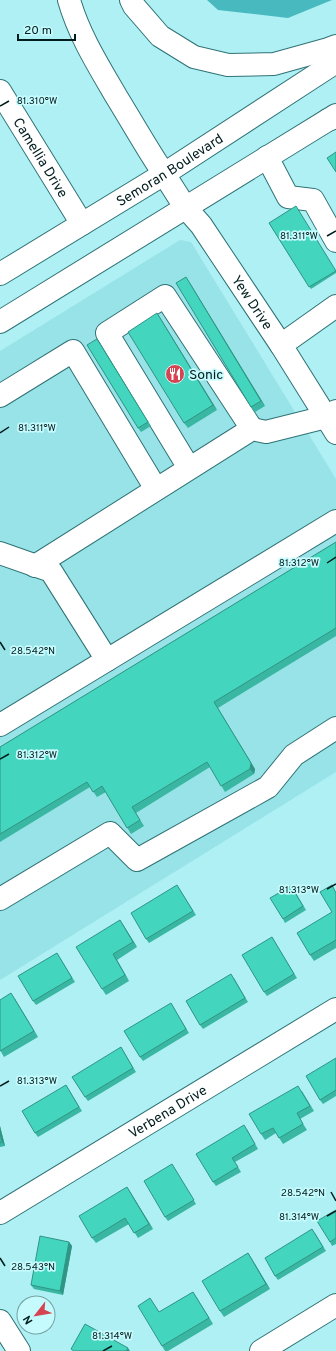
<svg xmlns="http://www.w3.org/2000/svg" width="336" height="1351" font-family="Overpass,sans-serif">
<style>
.built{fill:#97e3e7}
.water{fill:#48b9bf}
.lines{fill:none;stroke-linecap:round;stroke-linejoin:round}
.minor-casing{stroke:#307275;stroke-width:24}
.major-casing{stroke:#307275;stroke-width:24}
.highway-casing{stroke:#307275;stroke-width:24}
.minor{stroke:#fff;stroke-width:22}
.major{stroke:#fff;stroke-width:22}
.highway{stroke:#fff;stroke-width:22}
.wall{fill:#3ab7a3}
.shaded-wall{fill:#309585}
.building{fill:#44d5be;stroke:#309585}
.ticks{fill:none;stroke:#011c1d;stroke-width:1.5}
.labels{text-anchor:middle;stroke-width:3.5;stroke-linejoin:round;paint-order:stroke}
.street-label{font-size:14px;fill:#011c1d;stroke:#c6fbfd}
.poi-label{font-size:14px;fill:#011c1d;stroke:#c6fbfd;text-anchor:start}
.ticks-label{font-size:10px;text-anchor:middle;fill:#011c1d;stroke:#c6fbfd;stroke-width:3.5;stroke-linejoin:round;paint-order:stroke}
</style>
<rect width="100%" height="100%" fill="#aef0f4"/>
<path class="built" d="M180,240L191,242L336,479V772L0,980V351Z"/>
<path class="water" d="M207,0H332L288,18L218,10Z"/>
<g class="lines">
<defs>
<g id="minor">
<path id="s1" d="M0,91L82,224"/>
<path d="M267,157L288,197L313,200L336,241"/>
<path id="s2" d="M185,207L201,225L281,345L336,433"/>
<path d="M281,345L336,306"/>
<path d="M0,396L73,351L156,489"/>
<path d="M189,468L107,333L165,296L252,429"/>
<path d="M0,553L51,571L107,660"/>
<path d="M35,566L252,429L266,432L326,417L336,411"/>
<path d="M0,725L336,521"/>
<path d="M0,899L110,833L137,860L268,787L294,755L336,728"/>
<path id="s3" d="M0,1213L336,1009"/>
<path d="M0,1321L19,1351"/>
<path d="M261,1351L336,1305"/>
</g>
<g id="major">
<path d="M164,174L185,207"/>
<path id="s4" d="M0,274L164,174L336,62"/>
<path d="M0,322L336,115"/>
</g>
<path id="highway" d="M69,0C79,35 98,65 116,96C132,122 147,149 164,174
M131,0L134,6L160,36L194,57L228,65L274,64L328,49L336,46
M328,120L336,117"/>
</defs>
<use href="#minor" class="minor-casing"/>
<use href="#major" class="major-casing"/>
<use href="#highway" class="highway-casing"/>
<use href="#minor" class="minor"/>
<use href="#major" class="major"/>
<use href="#highway" class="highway"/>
</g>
<path class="wall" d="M269,223L336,271V273L311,289Z
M190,283L265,406L255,412L251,407Z
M157,313L217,410L188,428L184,423Z
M100,343L151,426L141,432L138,428Z
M336,542V636L218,708L255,769L254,774L225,792L210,767L136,813L144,826L131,834L106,792L97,797L90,787L0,842V747Z
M180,890L196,915L149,943L146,939Z
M294,890L306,910L285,923L283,919Z
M336,892V948L314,961L310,955L332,912Z
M120,920L137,947L117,960L129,981L106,995L102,989Z
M272,937L297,978L267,996L264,992Z
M57,953L75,982L36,1005L33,1001Z
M234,978L248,1002L203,1029L200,1025Z
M15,999L38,1037L4,1057L0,1050Z
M171,1003L189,1033L143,1061L140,1057Z
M121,1047L136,1072L88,1101L85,1097Z
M336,1058V1096L323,1104L320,1100Z
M66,1085L82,1111L38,1137L35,1133Z
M302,1091L314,1111L300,1119L307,1130L283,1144L276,1133L265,1140L261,1134Z
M0,1126L5,1146L0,1147Z
M247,1129L258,1149L235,1162L241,1172L216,1186L213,1182Z
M172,1164L196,1204L168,1221L165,1217Z
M127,1187L153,1229L138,1238L129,1224L96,1243L92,1238Z
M336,1210V1244L332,1246L330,1242Z
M315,1233L326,1251L278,1280L275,1276Z
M69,1242L72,1246L63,1295L34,1289L31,1285Z
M248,1253L270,1289L224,1317L220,1311Z
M193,1292L213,1324L168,1351H165L162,1346L150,1298L159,1312Z"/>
<path class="shaded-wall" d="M186,277L190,283L265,406L261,401Z
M157,313L161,319L217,410L213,405Z
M214,702L255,769L254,774L250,769Z
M120,920L124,926L137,947L133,942Z
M113,954L117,960L129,981L125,975Z
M11,993L15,999L38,1037L34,1031Z
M0,1126L5,1146L2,1142L0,1133Z
M127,1187L131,1193L153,1229L149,1224Z
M69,1242L72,1246L63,1295L60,1291Z
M248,1253L252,1259L270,1289L266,1284Z
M193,1292L197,1298L213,1324L209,1318Z
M128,1348L130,1351H126Z"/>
<path class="building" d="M336,152V172L327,158Z
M296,206L336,271L309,287L269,223Z
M186,277L261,401L251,407L176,283Z
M157,313L213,405L184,423L128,332Z
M97,339L148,422L138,428L87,345Z
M336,542V628L214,702L251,763L250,769L221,786L207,762L132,807L140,820L127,828L102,786L93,792L87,782L0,834V747Z
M177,885L193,911L146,939L131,913Z
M332,885L336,893V940L310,955L297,933L332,912L320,892Z
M291,886L303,906L283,919L270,898Z
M120,920L133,942L113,954L125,975L102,989L76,947Z
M272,937L294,974L264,992L242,955Z
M57,953L72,978L33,1001L18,976Z
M231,974L245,998L200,1025L186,1001Z
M11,993L34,1031L0,1051V1000Z
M171,1003L186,1029L140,1057L124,1031Z
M121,1047L133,1068L85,1097L72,1077Z
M336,1058V1090L320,1100L306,1076Z
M66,1085L79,1107L35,1133L22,1111Z
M298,1086L310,1106L297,1113L303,1124L279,1138L273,1128L261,1134L249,1114Z
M244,1125L255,1144L232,1158L238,1167L213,1182L196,1154Z
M0,1133L2,1142L0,1143Z
M172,1164L194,1200L165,1217L144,1181Z
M127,1187L149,1224L134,1233L125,1218L92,1238L79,1216Z
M336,1210V1238L330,1242L317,1221Z
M312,1229L323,1247L275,1276L265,1258Z
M40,1236L69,1242L60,1291L31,1285Z
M248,1253L266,1284L220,1311L202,1281Z
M193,1292L209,1318L162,1346L138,1306L150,1298L159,1312Z
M85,1324L128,1348L126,1351H74L71,1349Z"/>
<path class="ticks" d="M0,106L9,101M327,236L336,231M0,433L9,427M327,563L336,557M0,642L5,650M0,759L9,754M327,889L336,884M0,1086L9,1081M331,1192L336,1201M327,1216L336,1211M0,1258L5,1266M103,1351L112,1346"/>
<defs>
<symbol id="restaurant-disc" viewBox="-11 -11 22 22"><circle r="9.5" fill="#d54450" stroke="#c6fbfd"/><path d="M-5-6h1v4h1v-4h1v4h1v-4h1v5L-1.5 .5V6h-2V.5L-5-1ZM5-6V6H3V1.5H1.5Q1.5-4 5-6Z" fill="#fff"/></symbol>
</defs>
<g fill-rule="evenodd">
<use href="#restaurant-disc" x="164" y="363" width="22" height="22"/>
</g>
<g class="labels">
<g class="street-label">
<text dy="5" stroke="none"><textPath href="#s1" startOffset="78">Camellia Drive</textPath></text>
<text dy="5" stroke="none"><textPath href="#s4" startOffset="199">Semoran Boulevard</textPath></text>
<text dy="5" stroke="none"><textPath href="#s2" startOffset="117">Yew Drive</textPath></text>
<text dy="5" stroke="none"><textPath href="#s3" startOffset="196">Verbena Drive</textPath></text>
</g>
<g class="poi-label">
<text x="189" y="379">Sonic</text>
</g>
</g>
<g class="ticks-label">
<text x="37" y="104">81.310°W</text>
<text x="299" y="239">81.311°W</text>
<text x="37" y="431">81.311°W</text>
<text x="299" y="566">81.312°W</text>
<text x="33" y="654">28.542°N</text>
<text x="37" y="758">81.312°W</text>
<text x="299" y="893">81.313°W</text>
<text x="37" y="1084">81.313°W</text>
<text x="303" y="1196">28.542°N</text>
<text x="299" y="1220">81.314°W</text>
<text x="33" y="1270">28.543°N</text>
<text x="112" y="1339">81.314°W</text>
</g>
<g transform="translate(36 1315) rotate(239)"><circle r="19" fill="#c6fbfd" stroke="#77a2a3"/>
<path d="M0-3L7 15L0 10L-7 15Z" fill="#d54450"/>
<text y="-6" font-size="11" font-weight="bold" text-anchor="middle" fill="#011c1d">N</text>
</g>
<path d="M18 34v6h57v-6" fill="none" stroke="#011c1d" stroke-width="2"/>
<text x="24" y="34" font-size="12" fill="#011c1d" stroke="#c6fbfd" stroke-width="3" paint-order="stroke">20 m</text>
</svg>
